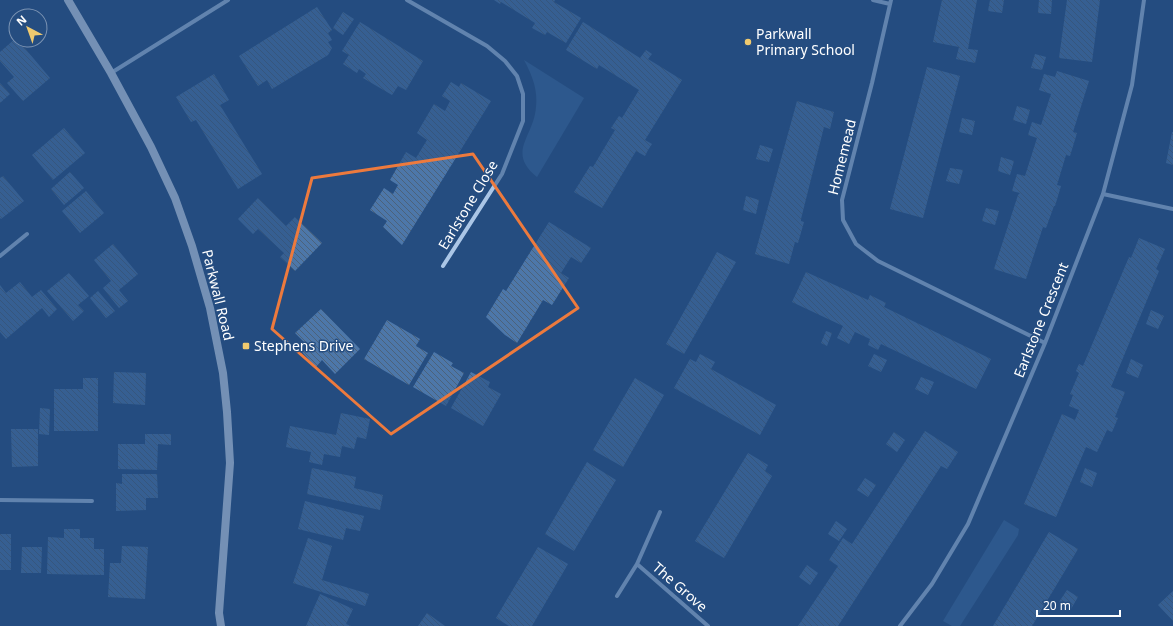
<svg xmlns="http://www.w3.org/2000/svg" width="1173" height="626" font-family="'Noto Sans',sans-serif">
<style>
.green{fill:#39679d}
.building{fill:url(#building-back-hatch)}
.lines{fill:none;stroke-linecap:round;stroke-linejoin:round}
.street{stroke:#abc6e6;stroke-width:4}
.secondary{stroke:#d5e3f6;stroke-width:8}
.marked{fill:none;stroke:#ed7a3d;stroke-width:3;stroke-linejoin:round}
.poi-dot{fill:#f0ca6f;stroke:#254d80;stroke-width:1.5}
.labels{text-anchor:middle;stroke-width:3;stroke-linejoin:round;paint-order:stroke}
.poi-label{font-size:14px;fill:#fff;stroke:#254d80;text-anchor:start}
.street-label{font-size:14px;fill:#fff;stroke:#254d80}
</style>
<defs>
<pattern id="building-back-hatch" width="6" height="6" patternUnits="userSpaceOnUse"><rect width="6" height="6" fill="#4d77a9"/><path d="M-1 5l2 2M0 0l6 6M5-1l2 2" fill="none" stroke="#4c627a"/></pattern>
</defs>
<rect width="100%" height="100%" fill="#254d80"/>
<path class="green" d="M524,60L584,98L537,177C506,152 534,137 536,107C538,89 532,75 524,60Z
M1004,520L1019,529L1018,535L960,626H952L943,621Z"/>
<path class="building" d="M494,0H555L554,2L581,18L566,43L547,32L545,35L532,28L535,23L501,2L500,4Z
M942,0H977L968,49L978,50L975,63L956,59L959,47L933,42Z
M990,0H1004L1002,13L988,11Z
M1039,0H1052L1051,14L1038,13Z
M1067,0H1100L1092,62L1059,58Z
M317,7L332,30L328,33L332,40L328,42L332,48L328,55L272,89L267,80L258,86L239,56Z
M343,12L354,19L343,35L333,28Z
M360,22L423,61L406,90L398,86L392,95L363,78L366,74L359,69L357,73L343,64L349,55L342,51Z
M583,22L640,58L646,50L652,54L648,59L682,80L645,140L652,144L648,150L645,156L636,151L602,208L574,192L590,166L593,167L615,130L611,128L619,116L622,118L639,90L599,65L597,69L566,50Z
M16,38V40H18L50,78L23,101L7,83L14,77L0,61V52Z
M1035,54L1046,57L1042,70L1031,68Z
M927,67L960,76L923,218L890,209Z
M1057,71L1089,81L1073,132L1077,133L1070,156L1066,155L1057,185L1061,186L1055,206H1054L1046,228L1043,227L1026,279L994,269L1018,195L1020,193L1012,191L1017,174L1025,176L1037,138L1028,135L1032,122L1041,125L1051,94L1039,90L1044,74L1055,77Z
M214,74L229,100L220,105L262,174L238,189L196,120L191,122L176,97Z
M451,82L459,87L461,83L491,101L402,245L383,227L387,221L370,210L384,188L393,194L398,185L390,180L406,152L416,158L427,140L417,133L434,104L445,111L450,101L442,96Z
M0,83L10,94L0,103Z
M797,101L834,112L830,129L824,127L801,219V221L804,222L798,243L795,242L789,264L755,254Z
M1017,106L1030,110L1026,124L1013,120Z
M962,118L975,121L972,135L959,132Z
M64,128L85,153L53,180L32,155Z
M1172,132H1173V165L1166,163Z
M760,145L773,149L769,162L756,159Z
M1001,157L1014,161L1010,175L998,171Z
M950,168L963,170L959,184L946,181Z
M70,172L84,188L64,205L51,189Z
M3,176L24,201L1,219L0,218V178Z
M86,191L104,213L80,233L62,211Z
M746,196L759,200L756,214L743,210Z
M258,198L286,226L295,217L322,243L295,271L280,257L284,253L258,229L253,234L238,219Z
M986,208L999,211L995,225L982,221Z
M549,222L591,248L581,263L571,257L561,273L569,278L552,305L543,300L517,343L505,335L486,317L503,289L506,291Z
M1139,238L1165,249L1156,269L1159,271L1111,387L1125,392L1115,417L1118,418L1112,432L1107,430L1097,452L1086,447L1056,517L1024,504L1062,414L1075,420L1079,410L1069,406L1073,395L1070,394L1079,373L1076,371L1079,364L1083,366L1129,257L1131,258Z
M113,244L138,274L119,290L128,301L119,308L103,288L111,281L94,260Z
M717,252L736,262L684,354L666,344Z
M806,272L868,300L870,295L886,303L884,307L991,359L976,389L881,344L878,350L868,345L870,339L855,332L849,344L837,338L843,326L792,302Z
M69,273L89,296L78,305L84,311L73,321L47,291Z
M20,282L32,297L41,290L57,309L49,317L42,308L6,339L0,332V285L6,293Z
M98,291L115,311L106,318L90,298Z
M321,309L360,349L335,374L322,360L316,367L302,352L309,347L295,333Z
M1151,310L1164,316L1158,329L1146,324Z
M387,320L420,339L416,346L428,353L409,385L364,359Z
M826,331L832,333L827,346L821,343Z
M434,352L453,363L451,366L464,373L446,406L413,387Z
M700,354L715,362L711,369L776,405L760,435L674,388L690,359L696,362Z
M874,354L887,360L881,372L868,366Z
M1131,359L1143,365L1138,378L1126,373Z
M114,372L146,373L145,405L113,403Z
M471,372L490,382L488,387L501,394L483,426L451,408Z
M921,377L934,382L928,395L915,389Z
M83,378H98V431H54V389H83Z
M635,378L664,395L623,467L593,450Z
M40,408L50,409L49,435L39,434Z
M341,413L370,419L366,439L357,437L354,449L342,446L340,457L324,454L322,465L309,462L311,452L286,447L290,426L336,435Z
M11,429H38V466L12,467Z
M925,431L958,452L947,469L941,466L838,626H798L838,566L829,560L843,538L852,544Z
M894,432L905,440L897,452L886,444Z
M145,434H171V445L158,444L157,470L118,469V444H145Z
M748,453L768,465L765,471L772,476L724,558L695,541Z
M587,462L616,480L574,551L545,534Z
M312,468L356,477L354,488L383,495L380,510L307,494Z
M1085,468L1097,473L1092,487L1080,482Z
M122,474H157L158,498H146V510L116,511V483L122,484Z
M865,478L876,485L868,497L857,490Z
M305,501L364,516L360,531L346,528L343,540L298,529Z
M836,521L847,529L839,541L828,534Z
M64,529H80V538H94V549H104V575L47,574L48,537L64,538Z
M1049,532L1078,549L1032,626H993Z
M0,534H11V570H0Z
M308,538L332,546L322,580L369,594L365,606L293,583Z
M122,546L148,547L145,599L108,597L110,563H121Z
M22,547H42L41,573H21Z
M538,547L568,564L532,626H509L496,618Z
M807,565L818,573L810,585L799,577Z
M1067,590L1078,597L1071,609L1059,602Z
M1173,591V621L1158,605Z
M320,594L353,609L346,624L351,626H306Z
M427,613L445,626H418Z"/>
<g class="lines">
<path class="street" d="M407,0L487,46L505,61L517,76L523,94V121L502,174L443,266
M873,0L890,4
M891,0L872,83L842,200L843,220L856,244L878,261L1045,343
M111,73L228,0
M1103,194L1173,209
M0,256L27,234
M0,500L92,501
M637,564L708,626
M617,596L637,564L660,512
M900,626L932,584L968,524L1045,343L1103,194L1132,85L1144,0"/>
<path class="secondary" d="M68,0L111,73L151,147L175,198L192,246L210,308L223,373L227,412L230,463L219,613L221,626"/>
</g>
<path d="M0 0H1173V626H0ZM473,154L578,308L391,434L272,329L312,178Z" fill="#254d80" fill-opacity=".55" fill-rule="evenodd"/>
<path class="marked" d="M473,154L578,308L391,434L272,329L312,178Z"/>
<g class="poi-dot">
<circle cx="748" cy="42" r="4"/>
<rect x="242" y="342" width="8" height="8" rx="2"/>
</g>
<g class="labels">
<g class="poi-label">
<text x="756" y="39">Parkwall<tspan x="756" dy="16">Primary School</tspan></text>
<text x="254" y="351">Stephens Drive</text>
</g>
<g class="street-label">
<text transform="translate(842 157) rotate(-76)" y="5">Homemead</text>
<text transform="translate(468 205) rotate(-59)" y="5">Earlstone Close</text>
<text transform="translate(218 295) rotate(76)" y="5">Parkwall Road</text>
<text transform="translate(1041 320) rotate(-68)" y="5">Earlstone Crescent</text>
<text transform="translate(680 587) rotate(41)" y="5">The Grove</text>
</g>
</g>
<g transform="translate(28 28) rotate(319)"><circle r="19" fill="#254d80" stroke="#7c94b3"/>
<path d="M0-3L7 15L0 10L-7 15Z" fill="#f0ca6f"/>
<text y="-6" font-size="11" font-weight="bold" text-anchor="middle" fill="#ffffff">N</text>
</g>
<path d="M1037 610v6h83v-6" fill="none" stroke="#ffffff" stroke-width="2"/>
<text x="1043" y="610" font-size="12" fill="#ffffff" stroke="#254d80" stroke-width="3" paint-order="stroke">20 m</text>
</svg>
